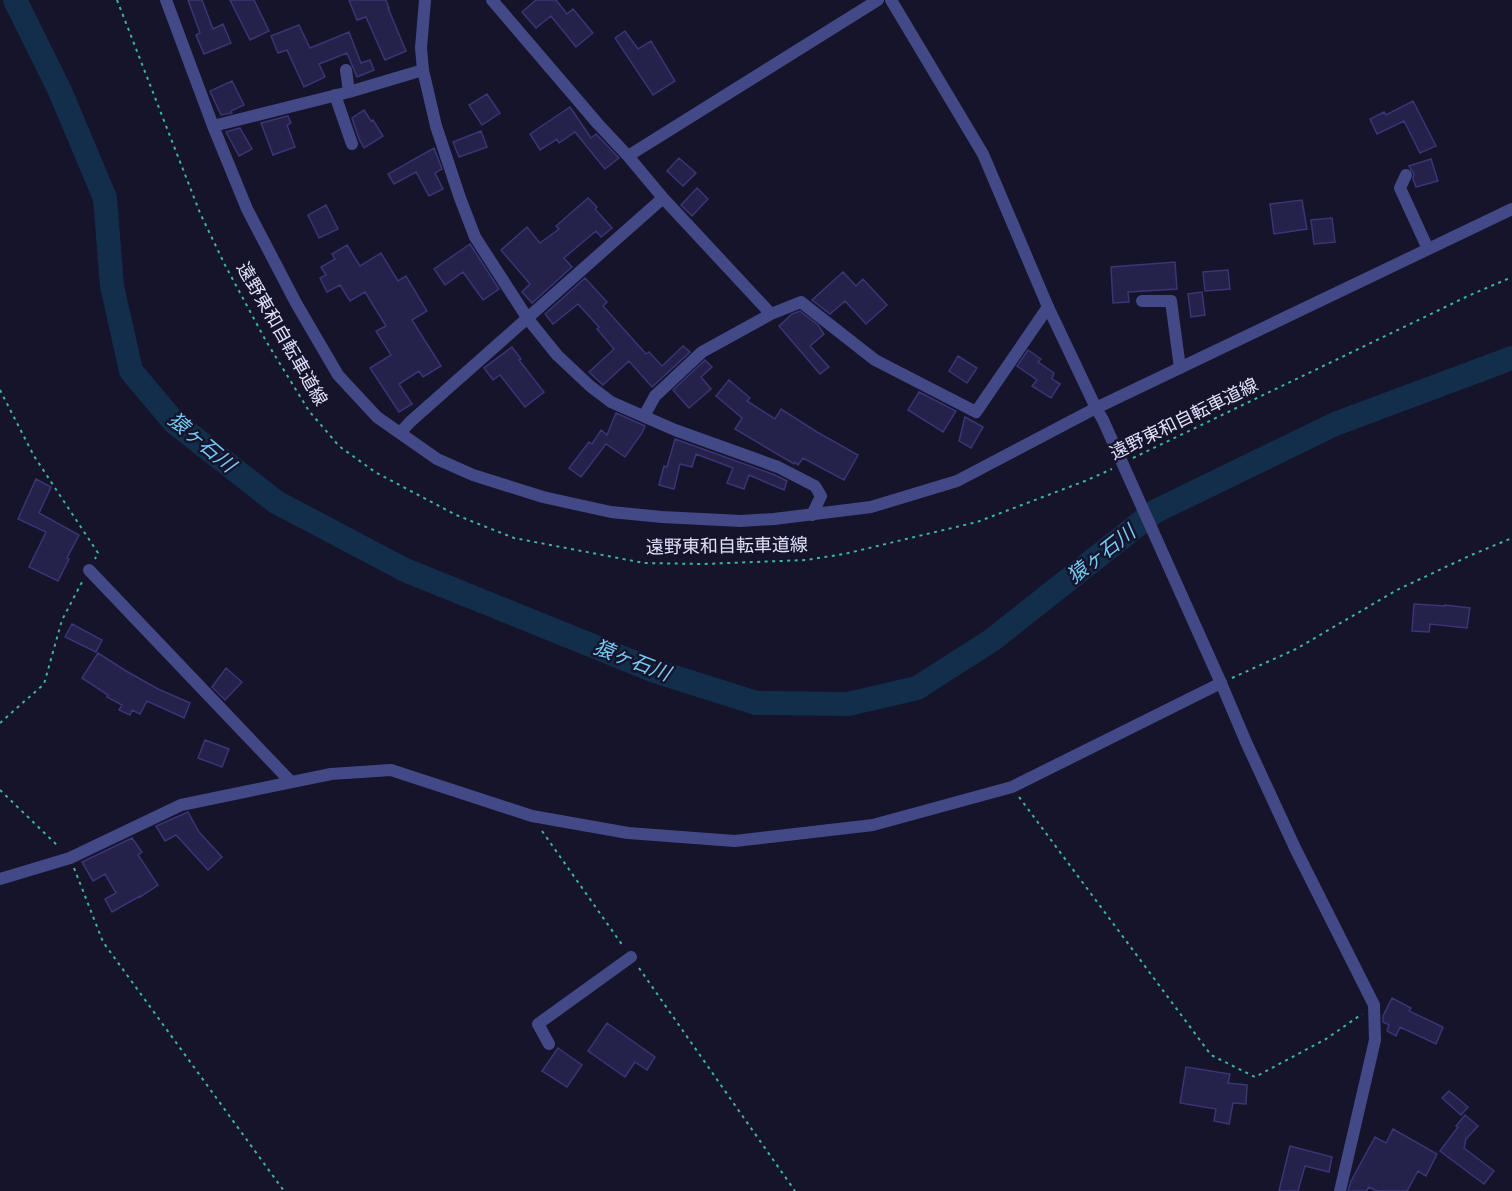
<svg xmlns="http://www.w3.org/2000/svg" width="1512" height="1191" font-family="'Source Sans 3','Noto Sans JP',sans-serif">
<style>
.lines{fill:none;stroke-linecap:round;stroke-linejoin:round}
.river{stroke:#122e4b;stroke-width:24}
.building{fill:#24214b;stroke:#3a3575;stroke-width:1.5}
.path{stroke:#3bb69f;stroke-width:2;stroke-dasharray:3 4.5;stroke-linecap:butt}
.minor{stroke:#434986;stroke-width:12}
.tertiary{stroke:#434986;stroke-width:12}
.tertiary-bridge{stroke:#434986;stroke-width:12}
.labels{text-anchor:middle;stroke-width:5;stroke-linejoin:round;paint-order:stroke}
.street-label{font-size:18px;fill:#e0e1fd;stroke:#15142b}
.water-label{font-size:20px;font-style:italic;fill:#76caf5;stroke:#15142b}
</style>
<rect width="100%" height="100%" fill="#15142b"/>
<g class="lines">
<path class="river" d="M15,0L60,91L105,198L112,286L131,371L174,422L276,502L405,570L655,671L756,703L848,704L917,688L992,640L1154,512L1335,424L1512,358"/>
</g>
<path class="building" d="M188,0H202L213,29L223,24L231,43L204,54L196,35L200,33Z
M230,0H254L269,31L250,40Z
M349,0H386L389,8H388L406,51L385,60L366,17L357,20Z
M536,0H556L567,14L573,9L593,33L576,47L551,16L536,28L522,12Z
M299,25L310,48L349,32L361,63L370,60L374,70L357,77L347,53L319,64L325,77L304,87L287,50L278,53L271,36Z
M625,31L638,49L651,41L675,81L653,95L615,38Z
M232,81L244,105L231,111L232,113L221,115L210,91Z
M487,94L500,113L482,125L469,105Z
M1413,101L1436,146L1420,153L1404,121L1377,134L1370,119L1384,112L1386,115Z
M570,107L591,138L596,134L619,158L605,169L575,132L559,143L557,139L540,150L530,134Z
M364,110L371,121L373,120L383,136L364,148L359,139L352,118Z
M288,116L291,123L287,125L295,147L273,155L261,123Z
M240,128L252,149L239,156L226,132Z
M481,131L487,147L459,157L453,142Z
M434,148L442,169L435,173L443,189L429,196L416,172L394,184L388,174Z
M679,158L696,173L683,186L667,171Z
M1431,159L1438,181L1416,187L1413,179L1414,174L1409,166Z
M697,188L708,199L692,216L681,205Z
M588,198L597,207L595,209L612,228L601,237L596,231L564,258L572,267L532,303L522,292L530,284L501,250L527,227L540,243L559,229L556,226Z
M1302,200L1307,229L1274,234L1270,204Z
M326,205L338,229L319,238L308,215Z
M1332,218L1335,242L1314,244L1311,220Z
M470,244L499,289L483,300L463,272L445,285L434,269Z
M347,245L360,266L381,253L398,281L406,276L427,311L412,320L441,366L423,377L419,371L399,384L412,404L399,412L370,368L391,355L376,331L386,326L365,292L350,301L340,285L327,292L320,278L326,275L321,267L335,259L332,254Z
M1175,262L1177,289L1128,292L1129,302L1113,303L1111,267Z
M1228,270L1230,289L1205,291L1203,272Z
M843,272L856,286L863,279L887,305L866,324L845,301L830,314L812,300Z
M585,278L607,302L603,306L646,354L649,352L662,366L683,346L690,352L652,387L629,361L603,385L589,372L614,349L597,329L599,327L578,304L553,324L545,314Z
M1202,292L1205,315L1191,317L1188,294Z
M800,311L818,325L824,334L810,346L829,367L820,374L779,326L792,314Z
M512,347L521,359L519,360L544,392L525,407L500,375L493,380L484,368Z
M1028,350L1041,359L1038,362L1054,373L1052,379L1060,384L1051,398L1032,386L1037,380L1017,366Z
M958,356L977,368L967,383L949,371Z
M705,360L712,367L701,377L711,389L689,408L673,390Z
M729,380L750,398L747,401L775,419L781,409L817,432L858,455L844,480L803,458L798,465L795,462L794,464L735,429L742,418L716,396Z
M919,392L956,411L943,432L908,410Z
M616,413L645,426L642,433L625,457L606,444L581,477L569,468L589,442L592,444L601,430L607,435Z
M965,417L983,427L971,448L959,441Z
M675,439L775,475L787,481L784,490L749,475L744,489L727,483L733,468L696,454L692,467L680,464L674,489L659,485L664,466L667,467Z
M36,479L51,487L39,513L79,535L67,558L69,559L58,581L29,567L46,532L18,519Z
M1414,604L1445,606V605L1470,608L1467,628L1430,624L1429,632L1412,631Z
M72,624L102,640L96,652L65,637Z
M98,653L126,671L158,689L190,703L184,718L147,701L140,714L132,710L130,715L119,710L122,705L107,697L108,695L82,678Z
M226,668L242,682L225,700L212,687Z
M205,740L229,749L222,767L198,758Z
M188,812L199,832L222,857L208,870L176,835L165,841L156,826Z
M132,838L142,852L138,855L158,885L140,897V896L112,912L105,899L116,893L105,874L93,881L82,862Z
M1392,998L1411,1008L1409,1011L1443,1027L1436,1044L1400,1027L1396,1036L1387,1031L1389,1025L1383,1022V1016Z
M607,1023L655,1057L647,1070L635,1062L625,1077L588,1051Z
M558,1048L582,1065L567,1087L542,1071Z
M1186,1067L1230,1074L1228,1083L1247,1085L1246,1104L1233,1103L1229,1124L1214,1121L1216,1109L1180,1103Z
M1449,1091L1468,1107L1461,1115L1442,1098Z
M1465,1115L1478,1126L1466,1139L1464,1148L1494,1171L1484,1184L1440,1151L1458,1127L1456,1126Z
M1393,1129L1437,1154L1426,1176L1418,1171L1407,1191H1377L1369,1187L1366,1191H1348L1351,1181L1375,1137L1386,1143Z
M1290,1146L1332,1157L1329,1172L1305,1166L1298,1191H1279Z"/>
<g class="lines">
<path class="path" d="M117,0L200,213L225,265L266,341L309,411L339,446L375,472L456,515L514,538L644,563L703,564L806,560L844,554L977,522L1085,481L1112,469
M0,390L34,456L98,553L95,559
M1133,458L1468,296L1512,277
M1232,678L1296,649L1397,590L1469,556L1512,538
M0,723L44,684L62,620L82,582
M0,790L59,847
M1019,797L1211,1055L1255,1077L1326,1039L1362,1014
M542,831L623,946
M74,868L103,942L284,1191
M639,968L795,1191"/>
<path class="minor" d="M166,0L213,126L247,209L296,303L338,375L377,417L437,459L473,475L543,497L611,512L662,517L741,521L774,519L871,507L957,481L1096,408
M425,0L421,48L423,70L436,126L460,198L475,237L528,319L557,355L590,386L611,402L675,430L778,467L815,486L821,496L812,515
M492,0L598,124L628,156L663,198L771,314L801,302L875,360L976,412L1048,307
M346,70L349,92
M335,95L352,144
M213,126L349,92L423,70
M628,156L878,0
M1406,175L1400,188L1428,249
M1142,301H1171L1180,368
M644,416L655,396L702,352L771,314
M400,433L410,422L663,198
M89,570L291,782
M0,879L70,858L181,805L331,774L391,770L532,816L628,833L735,841L873,825L1012,787L1221,683
M549,1044L538,1024L631,957"/>
<path class="tertiary" d="M891,0L983,154L1048,307L1096,408L1103,420
M1096,408L1512,209
M1221,683L1246,742L1295,848L1374,1005L1375,1040L1340,1191"/>
<path class="tertiary-bridge" d="M1103,420L1221,683"/>
</g>
<g class="labels">
<g class="street-label">
<text transform="translate(282 334) rotate(60)" y="6">遠野東和自転車道線</text>
<text transform="translate(1184 419) rotate(-26)" y="6">遠野東和自転車道線</text>
<text transform="translate(727 546) rotate(-1)" y="6">遠野東和自転車道線</text>
</g>
<g class="water-label">
<text transform="translate(202 442) rotate(40)" y="7">猿ヶ石川</text>
<text transform="translate(1101 554) rotate(-38)" y="7">猿ヶ石川</text>
<text transform="translate(632 660) rotate(21)" y="7">猿ヶ石川</text>
</g>
</g>
</svg>
